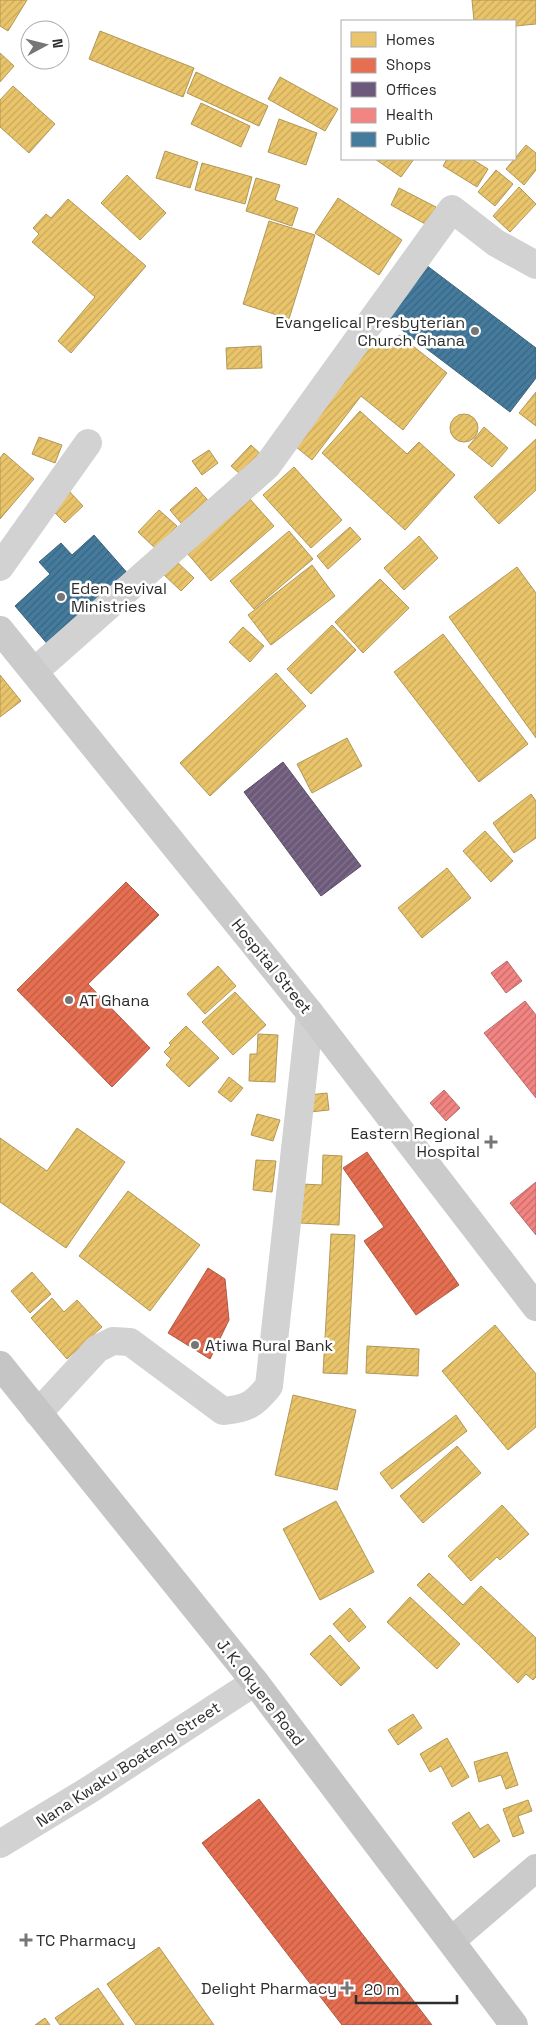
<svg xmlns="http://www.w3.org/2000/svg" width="536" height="2025" font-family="'Space Grotesk',sans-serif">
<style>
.homes{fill:url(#homes-hatch);stroke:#b19758}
.shops{fill:url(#shops-hatch);stroke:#af5b46}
.offices{fill:url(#offices-hatch);stroke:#5a4c63}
.health{fill:url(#health-hatch);stroke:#b76a68}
.public{fill:url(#public-hatch);stroke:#3e647b}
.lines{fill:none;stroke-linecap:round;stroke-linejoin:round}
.street{stroke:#d2d2d2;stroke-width:28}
.secondary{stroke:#cbcbcb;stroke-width:28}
.primary{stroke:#c5c5c5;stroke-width:28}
.poi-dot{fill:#767676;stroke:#fff;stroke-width:2}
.labels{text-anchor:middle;stroke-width:5;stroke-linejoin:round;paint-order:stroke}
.poi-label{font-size:16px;fill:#2d2d2d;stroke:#fff;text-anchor:start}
.street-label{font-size:16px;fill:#2d2d2d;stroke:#fff}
</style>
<defs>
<pattern id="homes-hatch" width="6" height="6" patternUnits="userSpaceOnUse" patternTransform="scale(1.25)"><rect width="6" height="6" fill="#e9c46a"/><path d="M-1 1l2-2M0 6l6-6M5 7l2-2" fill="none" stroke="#c8a95c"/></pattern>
<pattern id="shops-hatch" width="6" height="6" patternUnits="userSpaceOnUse" patternTransform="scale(1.25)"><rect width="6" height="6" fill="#e76f51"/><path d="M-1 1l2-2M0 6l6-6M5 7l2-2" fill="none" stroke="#bc5c44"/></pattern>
<pattern id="offices-hatch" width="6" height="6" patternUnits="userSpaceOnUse" patternTransform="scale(1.25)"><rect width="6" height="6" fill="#6d597a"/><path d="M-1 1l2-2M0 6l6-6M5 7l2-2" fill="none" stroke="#82738c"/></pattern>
<pattern id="health-hatch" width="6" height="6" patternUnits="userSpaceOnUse" patternTransform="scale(1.25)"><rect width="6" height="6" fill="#f28482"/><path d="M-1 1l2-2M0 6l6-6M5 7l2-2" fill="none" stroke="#c46c6b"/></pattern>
<pattern id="public-hatch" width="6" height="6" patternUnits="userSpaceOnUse" patternTransform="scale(1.25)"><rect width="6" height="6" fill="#457b9d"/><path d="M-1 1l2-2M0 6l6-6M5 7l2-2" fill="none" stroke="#3a6580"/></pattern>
</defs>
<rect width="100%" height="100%" fill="#fff"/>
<path class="homes" d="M0,0H27L8,31L0,26Z
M472,0H536V24L515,26V21H474Z
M100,31L194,68L183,97L89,59Z
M0,53L14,66L0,82Z
M196,72L268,106L259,126L187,93Z
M280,77L338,109L325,131L268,99Z
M13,86L55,124L29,153L0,127V100Z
M201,103L250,126L241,147L191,124Z
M279,119L317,133L306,165L268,152Z
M526,145L536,153V170L524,185L506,169Z
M165,151L198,162L190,188L156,178Z
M375,159H414L401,177Z
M447,159H472L488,169L477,187L443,166Z
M202,163L252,177L245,204L195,190Z
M496,170L513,184L495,206L478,192Z
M127,175L166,213L140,240L101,203Z
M256,178L280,185L275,200L298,208L292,226L246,211Z
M519,187L536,204L510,232L493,216Z
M399,188L436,207L427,225L391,205Z
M338,198L402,240L379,275L315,233Z
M68,199L146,266L71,353L58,341L95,297L32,242L39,234L33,228L46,214L51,218Z
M269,221L315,235L289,319L243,304Z
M399,335L447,373L403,430L361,396L312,460L289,441L370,336L387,350Z
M261,346L262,368L227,369L226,348Z
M536,392V426L519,413Z
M360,411L407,454L419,442L455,475L405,530L322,453Z
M450 428a14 14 0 1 1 28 0a14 14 0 1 1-28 0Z
M484,427L508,448L492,467L468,447Z
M39,437L62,445L55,463L32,454Z
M536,439V490L499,524L474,497Z
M251,445L267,460L248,481L231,466Z
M209,450L218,463L202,475L192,461Z
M4,453L34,479L0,519V458Z
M294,467L342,520L311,548L263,495Z
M196,487L213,506L186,529L170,510Z
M69,491L83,506L65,523L51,509Z
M249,498L274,526L211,581L187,553Z
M159,510L177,526L156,549L138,532Z
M350,527L361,539L328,569L317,556Z
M289,531L313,559L254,609L230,581Z
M419,536L438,558L404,590L384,568Z
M174,559L194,578L181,591L161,572Z
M312,565L335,596L271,645L248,615Z
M517,567L536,593V738L449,617Z
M380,579L409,608L363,653L335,622Z
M332,625L356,650L311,694L287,669Z
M243,627L264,646L250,662L229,642Z
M443,634L528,744L479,782L394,672Z
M276,673L306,706L210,796L180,763Z
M0,675L21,701L0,717Z
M347,738L362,766L312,793L297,764Z
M531,794L536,801V838L514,853L493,823Z
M485,831L513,861L491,882L463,851Z
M447,868L471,898L422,938L398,908Z
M218,966L236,986L205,1014L187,994Z
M235,992L266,1025L233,1055L202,1022Z
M186,1026L219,1058L189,1087L166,1065L171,1059L164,1052L171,1045L169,1043Z
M258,1034L278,1035L275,1082L249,1081L250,1054H257Z
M229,1077L243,1088L231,1102L218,1092Z
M327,1093L329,1110L310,1112L309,1095Z
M257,1114L280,1120L273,1141L251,1135Z
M77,1128L125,1162L66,1248L0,1202V1138L47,1171Z
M323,1155L342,1156L339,1225L300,1223L302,1184L322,1185Z
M256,1160L276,1161L272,1192L253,1190Z
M128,1191L200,1245L150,1311L79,1256Z
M331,1234L355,1235L347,1374L323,1373Z
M32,1272L51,1294L30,1313L11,1291Z
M52,1298L64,1312L77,1300L102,1327L67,1359L31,1318Z
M495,1325L536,1374V1427L508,1450L442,1371Z
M367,1346L419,1349L418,1376L366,1373Z
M293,1395L356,1410L337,1490L275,1475Z
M456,1415L467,1431L392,1489L380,1473Z
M457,1446L481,1473L423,1523L400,1496Z
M336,1501L374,1572L320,1600L283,1529Z
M502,1505L529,1534L500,1560L497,1557L471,1581L448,1556Z
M429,1573L463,1605L481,1586L536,1638V1677L533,1680L526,1674L518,1683L417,1585Z
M410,1597L460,1644L437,1669L387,1622Z
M350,1608L366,1627L349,1642L333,1624Z
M330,1635L360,1668L341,1686L310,1654Z
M413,1714L422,1728L398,1745L388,1730Z
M447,1738L469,1777L452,1787L441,1766L430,1772L420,1754Z
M507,1752L518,1785L506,1789L501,1775L479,1782L474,1762Z
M528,1800L532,1811L518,1816L524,1833L513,1837L503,1809Z
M469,1812L480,1829L488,1824L500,1841L474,1858L452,1823Z
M159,1947L214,2025H136L107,1984Z
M98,1988L124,2025H60L55,2018Z
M45,2018L50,2025H35Z"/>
<path class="shops" d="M126,882L159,915L88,984L150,1048L112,1087L17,990Z
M367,1152L459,1285L416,1315L364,1241L384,1227L343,1168Z
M208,1268L225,1279L229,1320L210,1359L168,1333Z
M259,1799L432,2025H342L202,1843Z"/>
<path class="offices" d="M283,762L361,866L321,896L244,792Z"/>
<path class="health" d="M507,961L522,981L506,993L491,973Z
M525,1001L536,1015V1098L484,1033Z
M444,1090L460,1108L446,1121L430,1103Z
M536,1182V1235L510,1203Z"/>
<path class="public" d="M426,265L536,348V378L510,412L386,318Z
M94,535L130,576L50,647L15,606L50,574L39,562L61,543L72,555Z"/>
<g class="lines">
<path class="street" d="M0,567L88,443
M35,671L267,466L452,209L496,243L536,265
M38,1413L97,1349L113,1341L130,1342L223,1411C246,1409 254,1405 269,1386L310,1013
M0,1844L89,1790L255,1682"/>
<path class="secondary" d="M0,630L310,1013L536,1307
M451,1941L536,1868"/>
<path class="primary" d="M0,1365L255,1682L514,2025"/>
</g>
<g class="poi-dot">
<circle cx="475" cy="331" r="5"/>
<circle cx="61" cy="597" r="5"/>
<circle cx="69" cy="1000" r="5"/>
<path d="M488.5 1134.5h5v5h5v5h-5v5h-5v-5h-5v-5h5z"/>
<circle cx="195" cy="1345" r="5"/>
<path d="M23.5 1932.5h5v5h5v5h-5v5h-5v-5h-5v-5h5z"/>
<path d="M344.5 1980.5h5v5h5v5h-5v5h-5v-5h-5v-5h5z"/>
</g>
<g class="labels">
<g class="poi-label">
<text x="465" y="328" text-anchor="end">Evangelical Presbyterian<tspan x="465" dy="18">Church Ghana</tspan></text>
<text x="71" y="594">Eden Revival<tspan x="71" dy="18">Ministries</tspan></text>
<text x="79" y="1006">AT Ghana</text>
<text x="480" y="1139" text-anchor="end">Eastern Regional<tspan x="480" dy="18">Hospital</tspan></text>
<text x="205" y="1351">Atiwa Rural Bank</text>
<text x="36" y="1946">TC Pharmacy</text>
<text x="337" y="1994" text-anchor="end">Delight Pharmacy</text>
</g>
<g class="street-label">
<text transform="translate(272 966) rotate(51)" y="6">Hospital Street</text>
<text transform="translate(261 1692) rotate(52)" y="6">J. K. Okyere Road</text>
<text transform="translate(128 1764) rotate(-33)" y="6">Nana Kwaku Boateng Street</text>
</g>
</g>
<rect x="341" y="20" width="175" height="140" fill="#ffffff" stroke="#ababab"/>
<rect x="351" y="32" width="25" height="15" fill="#e9c46a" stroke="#ababab"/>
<text x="386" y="45" font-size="15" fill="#2d2d2d">Homes</text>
<rect x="351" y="58" width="25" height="15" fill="#e76f51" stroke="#ababab"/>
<text x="386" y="70" font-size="15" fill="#2d2d2d">Shops</text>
<rect x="351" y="82" width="25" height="15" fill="#6d597a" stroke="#ababab"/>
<text x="386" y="95" font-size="15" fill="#2d2d2d">Offices</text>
<rect x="351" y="108" width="25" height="15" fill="#f28482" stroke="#ababab"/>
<text x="386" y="120" font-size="15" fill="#2d2d2d">Health</text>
<rect x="351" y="132" width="25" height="15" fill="#457b9d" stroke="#ababab"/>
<text x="386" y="145" font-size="15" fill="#2d2d2d">Public</text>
<g transform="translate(45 45) rotate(83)"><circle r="24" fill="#ffffff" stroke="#ababab"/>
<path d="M0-4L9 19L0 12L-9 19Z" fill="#767676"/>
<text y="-8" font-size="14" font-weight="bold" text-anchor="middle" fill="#2d2d2d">N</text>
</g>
<path d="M356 1995v8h101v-8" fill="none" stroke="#2d2d2d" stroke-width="2.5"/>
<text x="364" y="1995" font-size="15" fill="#2d2d2d" stroke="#ffffff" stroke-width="4" paint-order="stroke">20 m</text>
</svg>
